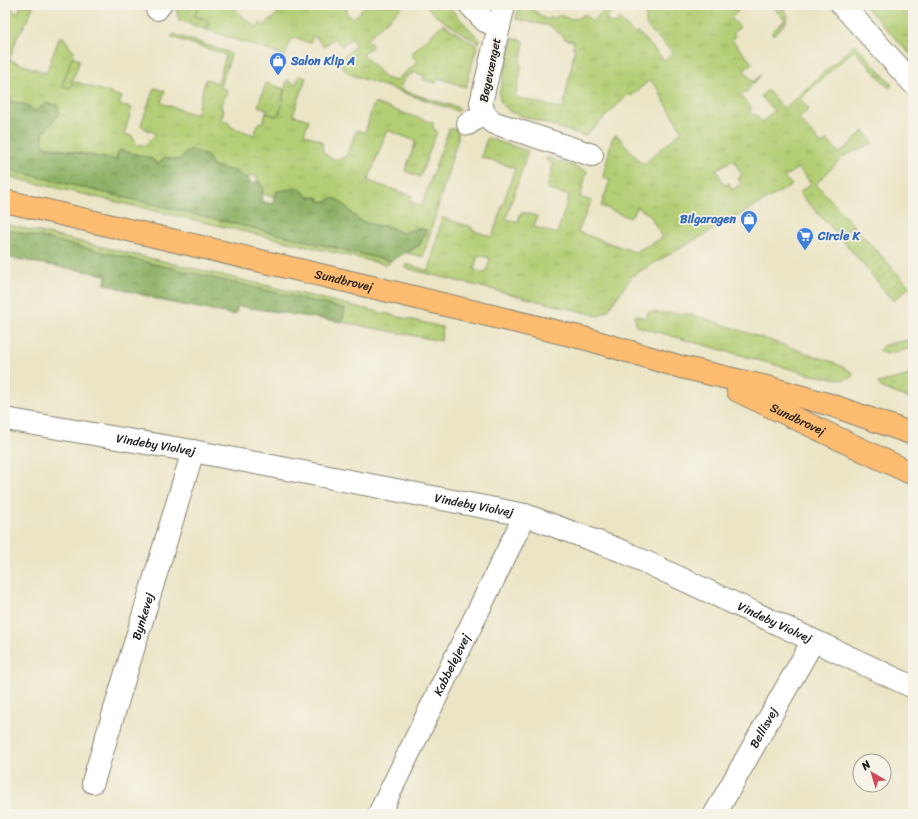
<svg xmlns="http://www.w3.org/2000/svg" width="918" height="819" font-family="Sriracha,sans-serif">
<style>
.grass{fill:url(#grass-tufts);stroke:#687548;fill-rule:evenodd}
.forest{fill:url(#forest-crowns);stroke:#556641}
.garden{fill:url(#garden-furrows);stroke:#687548}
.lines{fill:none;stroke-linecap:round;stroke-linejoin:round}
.minor-casing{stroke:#848071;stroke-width:24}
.major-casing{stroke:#848071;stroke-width:24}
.minor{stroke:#fff;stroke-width:22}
.major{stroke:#fdbc70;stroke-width:22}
.labels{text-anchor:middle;stroke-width:3.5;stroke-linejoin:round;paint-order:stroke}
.shop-label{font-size:12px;font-weight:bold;fill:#366cbe;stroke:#f7f3e8;text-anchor:start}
.street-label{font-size:12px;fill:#1c1c1c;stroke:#f7f3e8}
</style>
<defs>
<pattern id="grass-tufts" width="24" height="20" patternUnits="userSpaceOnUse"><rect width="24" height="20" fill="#b3ce74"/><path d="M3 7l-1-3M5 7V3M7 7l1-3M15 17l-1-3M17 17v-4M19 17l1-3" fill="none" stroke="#99b064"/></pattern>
<pattern id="forest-crowns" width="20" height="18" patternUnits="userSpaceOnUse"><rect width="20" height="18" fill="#8eb166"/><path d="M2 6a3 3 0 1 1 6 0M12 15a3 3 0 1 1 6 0" fill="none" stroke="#738f53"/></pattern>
<pattern id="garden-furrows" width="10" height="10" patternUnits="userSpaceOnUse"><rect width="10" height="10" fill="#b3ce74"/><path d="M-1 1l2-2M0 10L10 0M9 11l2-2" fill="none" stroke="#99b064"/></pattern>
</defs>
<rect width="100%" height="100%" fill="#f7f3e8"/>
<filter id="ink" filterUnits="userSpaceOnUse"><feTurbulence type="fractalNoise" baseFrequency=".025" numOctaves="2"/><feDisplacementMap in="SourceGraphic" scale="8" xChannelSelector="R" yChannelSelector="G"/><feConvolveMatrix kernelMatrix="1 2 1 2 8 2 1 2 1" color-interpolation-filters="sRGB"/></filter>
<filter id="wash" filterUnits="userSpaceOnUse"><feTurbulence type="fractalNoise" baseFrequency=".012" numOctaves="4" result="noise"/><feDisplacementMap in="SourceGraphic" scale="16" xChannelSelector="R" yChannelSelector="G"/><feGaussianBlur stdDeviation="0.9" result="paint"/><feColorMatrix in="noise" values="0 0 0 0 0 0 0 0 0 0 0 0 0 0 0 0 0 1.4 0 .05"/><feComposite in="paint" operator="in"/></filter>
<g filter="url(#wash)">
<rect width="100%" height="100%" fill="#ebe5c6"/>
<path class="grass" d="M5,5H13L11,10L18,13L21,5L33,6L27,21L17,38L9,60L46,73L60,36L64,38L71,49L74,50L70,88L73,81L122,97L119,105L132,108L124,134L132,136L137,145H145L155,135L153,131H148L141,125L154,88L165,91L161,103L196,115L206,79L218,83L226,55L172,37L173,34L228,52L231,55L220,87L227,90L221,109L224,110L221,120L228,122L231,127L254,135L259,122L263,123L266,113L275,116L279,114L287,80L296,84L299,76L306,78L293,115L309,120L304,134L322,141L323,151C329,159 337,162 346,156L357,130L365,133L374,103L433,123V129L437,131L420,177L405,171L416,141L387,130L368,181L412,196L410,202L421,206L449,129H455L458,132V138L423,257L407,253L420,245L426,230L418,228L402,233C389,224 375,227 361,221C354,219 347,204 336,199C332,197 326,202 321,202L319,198L308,197L302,190L277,191L274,197L263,194V187L254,175L244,178L238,172L212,166L210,159L186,153L180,160L165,158L157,165L154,160L119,150L116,160L45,146L42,143L43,134L58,114L42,108L35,111L24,104L13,102C7,95 10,86 5,79Z
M200,5H238L236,11L257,28L260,23L264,26L270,19L272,20L284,5H344L347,8L346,13L353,18L361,12L360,10L366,5H404L367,39L373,46L363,54L385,78L395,81L418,62L411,54L443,24L477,46L466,87L439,78L436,83L424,80V76L415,72L406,77L399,88L410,93L460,108L459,111H457L349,74L338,62L355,46L353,39L349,40L342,46L334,38L324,47L316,37L313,36L310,43L297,38L291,39L285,56L207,30L209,23L204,18L195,17L196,10Z
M426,5H447L479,39L478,43L436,16Z
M519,5H526L547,20L551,17L554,19L558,15C569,18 575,22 585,14L592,22L609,6L614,10L606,18L607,21L616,24L620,19L635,35L638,32L664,60L673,53L646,25V9L642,5H731L730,6L733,10L735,8L738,11L731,18L740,27L733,33L735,36L732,40L752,63L744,71L753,82L761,75L741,97L752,109L749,112L753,115L755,114L762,122L774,111L761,96L767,90L784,109L855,44L892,85L889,88L854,50L800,99L809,109L799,119L822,144L827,140L840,153L864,131L873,143L844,156L816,184L853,225L840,237L799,193L811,183L798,168L784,177L792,185L633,275L608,310L599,316L405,268L406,264L429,271L442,218L472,227V230L492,237L515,168L481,157L487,138L528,151L506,219L518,222L521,212L537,216L534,227L557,234L569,196L547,189L553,166L552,163L546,161L547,157L587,171L580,197L591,201L578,232L635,252L662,238L650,215L637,207L630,218L601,206L610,180L603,177L612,139L616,134L643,165L682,131L659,92L660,91L650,80L631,96L629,94L585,136L510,112L501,103L499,95L512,38L524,41L520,65L522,66L515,97L563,109L575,48H573L574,41L564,39V37L550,26L516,19ZM734,160L742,176L738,178L741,184L732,190L729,183L724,185L716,169ZM478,255L490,258L486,273L474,270Z
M864,5H913V57Z
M5,169L390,261L388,265L5,176Z
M5,224L442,327L441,341L342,322L345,309L5,229Z
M648,312L688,314L704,318L833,362L852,372L853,375L852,377L844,380L812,375L636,326L635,315L646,318Z
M913,339V348L885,354L879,350L884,345Z
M910,375H913V400L882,388L878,383Z"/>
<path class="forest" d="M5,79C10,86 7,95 13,102L24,104L35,111L47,103L57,105L59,109V114L43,134L42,143L47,147L116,160L119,150L151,158L157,165L165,158L180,160L189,150H193L207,156L212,166L238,172L244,178H248L252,185L257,181L263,187L261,201L272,204L277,191L299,188L308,197H317L321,202C326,202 332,197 336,199C347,204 354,219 361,221C375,227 389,224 402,233L418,228L426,230L420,245L390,261L5,169Z
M5,229L346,309L343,315L342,322L238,306L235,315L167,302L105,284L106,275L5,257Z"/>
<path class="garden" d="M177,5H200L196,10L195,16C201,20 205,17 209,23L207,30L179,20L176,9Z
M771,5H781L788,16L785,24L773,35L771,33L785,20Z
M72,57L80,60L70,88L62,86Z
M266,83L284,89L282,99L284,100L279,114L276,116L266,113L267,109L258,106Z
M853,225L910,287L893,301L840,237Z"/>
</g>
<g filter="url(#ink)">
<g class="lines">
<defs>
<g id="minor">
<path d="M470,5L485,21L499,27"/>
<path d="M504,5L481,103L484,113L492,122L592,155"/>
<path d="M842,5L913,83"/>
<path d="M157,9L160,5"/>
<path d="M468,124L484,113"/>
<path id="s1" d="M5,419L193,451L525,515L622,551L913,687"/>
<path id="s2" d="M93,782L193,451"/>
<path id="s3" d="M379,814L525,515"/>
<path id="s4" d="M715,814L813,641"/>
</g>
<g id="major">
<path id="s5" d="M5,201L380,289L587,339L681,367L771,388L831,405L913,434"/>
<path id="s6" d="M738,391L913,474"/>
</g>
</defs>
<use href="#minor" class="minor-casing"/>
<use href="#major" class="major-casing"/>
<use href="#minor" class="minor"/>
<use href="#major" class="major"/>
</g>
</g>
<defs>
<symbol id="shop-pin" viewBox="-11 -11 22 30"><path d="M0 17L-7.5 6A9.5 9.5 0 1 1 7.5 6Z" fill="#3f7fe0" stroke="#f7f3e8"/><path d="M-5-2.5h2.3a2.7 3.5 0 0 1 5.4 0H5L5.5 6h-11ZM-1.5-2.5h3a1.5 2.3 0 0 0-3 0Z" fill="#fff"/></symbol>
<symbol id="supermarket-pin" viewBox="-11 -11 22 30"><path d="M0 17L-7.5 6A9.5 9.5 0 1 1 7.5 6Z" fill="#3f7fe0" stroke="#f7f3e8"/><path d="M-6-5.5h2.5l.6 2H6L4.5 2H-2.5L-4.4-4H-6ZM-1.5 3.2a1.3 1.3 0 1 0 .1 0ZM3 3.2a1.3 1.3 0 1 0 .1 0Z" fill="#fff"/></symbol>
</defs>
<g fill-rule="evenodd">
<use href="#shop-pin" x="268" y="51" width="20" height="27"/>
<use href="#shop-pin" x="739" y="209" width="20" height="27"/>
<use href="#supermarket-pin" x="795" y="226" width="20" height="27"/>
</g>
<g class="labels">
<g class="shop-label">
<text x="291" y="65">Salon Klip A</text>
<text x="736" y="223" text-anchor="end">Bilgaragen</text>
<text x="818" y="240">Circle K</text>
</g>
<g class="street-label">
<text transform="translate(490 70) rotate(-78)" y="4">Bøgevænget</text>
<text dy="4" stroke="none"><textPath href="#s5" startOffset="348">Sundbrovej</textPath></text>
<text dy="4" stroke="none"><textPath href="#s6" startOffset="66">Sundbrovej</textPath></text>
<text dy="4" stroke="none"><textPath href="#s1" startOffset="153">Vindeby Violvej</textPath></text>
<text dy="4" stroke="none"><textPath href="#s1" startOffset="477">Vindeby Violvej</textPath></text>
<text dy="4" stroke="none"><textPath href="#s2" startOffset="173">Bynkevej</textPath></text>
<text dy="4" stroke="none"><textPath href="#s1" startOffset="801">Vindeby Violvej</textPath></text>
<text dy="4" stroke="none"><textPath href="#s3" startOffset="166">Kabbelejevej</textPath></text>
<text dy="4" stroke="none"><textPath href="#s4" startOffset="99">Bellisvej</textPath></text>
</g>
</g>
<rect width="918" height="819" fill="none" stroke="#f7f3e8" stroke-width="20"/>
<g transform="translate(872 773) rotate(322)"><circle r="19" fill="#f7f3e8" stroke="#9f9d96"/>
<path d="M0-3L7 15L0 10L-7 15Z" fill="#d1495b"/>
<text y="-6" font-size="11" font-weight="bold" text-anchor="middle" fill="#1c1c1c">N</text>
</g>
</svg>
